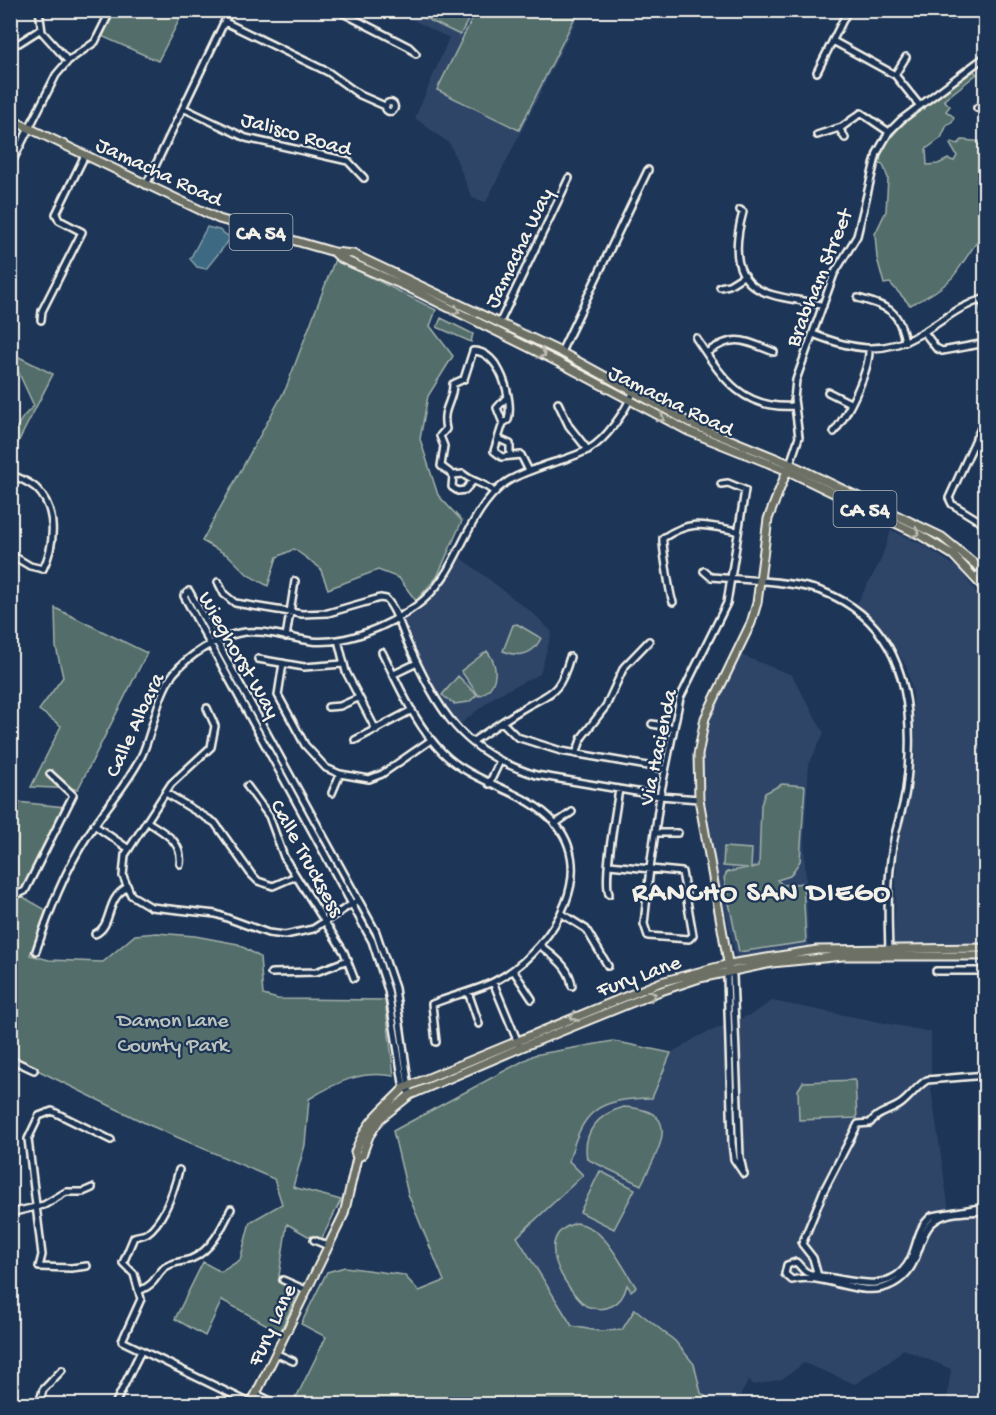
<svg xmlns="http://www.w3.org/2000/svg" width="996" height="1415" font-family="'Gochi Hand',sans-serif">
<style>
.built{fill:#2f4568}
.green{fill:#526e6b;stroke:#a3b0aa;stroke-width:1.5}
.water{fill:#3e6a82;stroke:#87a0ab;stroke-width:1.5}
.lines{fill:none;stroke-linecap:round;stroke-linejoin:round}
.minor-casing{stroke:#f4f1e8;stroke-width:10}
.major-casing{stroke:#f4f1e8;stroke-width:11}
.minor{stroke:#1d3557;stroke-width:5}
.major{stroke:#6c7065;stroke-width:7}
.oneway{stroke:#bebdb4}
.labels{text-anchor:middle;stroke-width:4.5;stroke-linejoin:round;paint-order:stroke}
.shield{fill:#1d3557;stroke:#b4b9bc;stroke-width:1.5}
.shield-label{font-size:21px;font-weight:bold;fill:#f4f1e8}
.street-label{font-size:22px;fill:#f4f1e8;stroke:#1d3557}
.park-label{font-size:22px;fill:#bbc3bc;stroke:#1d3557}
.district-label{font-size:28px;font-weight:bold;letter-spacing:1.5px;fill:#f4f1e8;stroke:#1d3557}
</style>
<rect width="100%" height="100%" fill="#1d3557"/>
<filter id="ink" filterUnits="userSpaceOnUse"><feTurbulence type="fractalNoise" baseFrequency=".0167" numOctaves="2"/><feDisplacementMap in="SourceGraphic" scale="12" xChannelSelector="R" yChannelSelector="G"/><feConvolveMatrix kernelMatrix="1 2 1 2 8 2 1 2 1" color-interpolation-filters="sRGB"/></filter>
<g filter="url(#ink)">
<path class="built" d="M395,11H581L486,202L472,198L450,144L415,118L449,38Z
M891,530L925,546L959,569L985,604V945L894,944L897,856L915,761L913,694L907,668L890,638L858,605V602L880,562Z
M460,557L535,615L552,632L540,674L497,695L459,725L436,694L403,620L419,611L437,594Z
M741,655L792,675L824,733L809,764L804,839L809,949L736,959L716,867L702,775L703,752L711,720L724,687Z
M772,1001L931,1032V1088L950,1218L985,1215V1404L953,1402L947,1399L951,1369L903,1349L892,1360L855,1384L804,1363L782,1379L754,1385L749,1380L737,1401L714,1403L701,1393L694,1364L636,1309L622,1330L598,1331L572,1326L517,1236L582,1175L569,1161L577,1132L592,1111L624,1099L652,1098L671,1053L699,1036L752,1014Z"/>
<path class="green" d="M111,11H184L158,61L99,35Z
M410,11L472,10L473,11L460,35Z
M476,11H578L519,130L437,90Z
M974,71L977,74L944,100L950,106L946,111L954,117L953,121L947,125L941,138L926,149L927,165L938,164L948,159L954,161L957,156L950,144L952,142L958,144L962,140L985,142V232C975,243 969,254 960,267C950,285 928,297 910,305L890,283L884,284L877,258L875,234L886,211L888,178L883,165L879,164C883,127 947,91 974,71Z
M335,259L436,310L430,326L453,356L428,396L420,439L438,495L462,521L437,577L416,601L399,578L378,570L328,589L320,568L294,549L277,557L268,586L248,575L229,556L202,541L286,388Z
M441,318L473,334L471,342L437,327Z
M11,353L53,374L11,456C10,437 18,419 34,406L17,369L11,364Z
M55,608L147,653L78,789L31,787L61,726L39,710L63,677L56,647Z
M517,624L541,638C533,655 520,658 503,651L513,625Z
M487,651C499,666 499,687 479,696L461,671Z
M458,676L477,695L469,702L454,704L442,695Z
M782,784L805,786L800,861L790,876L777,880L783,885L803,883L806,942L739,952L724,878L727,872L748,868L723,866L724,847L752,849L751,868L759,866L761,805L765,793Z
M17,802L65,807L21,896L46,910L30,955L49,960L103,962L135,935L157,933L195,936L238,944L260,957L263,995L278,999L385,1000L394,1076C361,1070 337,1082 309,1099L305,1145L293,1187L341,1200L322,1238L308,1236L287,1224L279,1276L300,1288L280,1332L222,1300L205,1336L175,1319L203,1262L221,1272L240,1260L250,1222L282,1204L274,1179L149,1125L11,1057L10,893L20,896L10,887L11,814Z
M613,1041L671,1053L652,1098C598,1099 583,1109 569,1161L583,1175L517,1237L572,1326L598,1331L622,1330L635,1309L675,1341L694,1364L701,1393L714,1403L737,1401L736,1404H293L326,1337L301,1324L327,1272L345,1267L404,1275L419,1291L444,1281L408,1194L393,1131L534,1055Z
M855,1080L857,1118L799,1120L798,1090L803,1082Z
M624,1107C686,1110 658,1150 641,1185L587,1159C582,1132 598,1114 624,1107Z
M600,1171L635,1189L614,1229L580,1212Z
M576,1223C606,1227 620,1264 636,1287L631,1291L627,1285C622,1306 605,1313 586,1306C564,1287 531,1235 576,1223Z"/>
<path class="water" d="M207,227L219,230L231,238L206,269L197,267L190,259Z"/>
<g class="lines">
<defs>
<path id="minor" d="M39,10L42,32L68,61
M337,10L409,47L416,54
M949,10L952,15
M225,22L328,72L360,95L385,106
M833,41L895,75L920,106
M11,44L19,43L41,29
M817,72L848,10
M895,75L906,57
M385.5 107a4.5 4.5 0 1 1 9 0a4.5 4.5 0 1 1-9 0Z
M183,108L246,138L348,161L364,178
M977,108L986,102
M839,128L845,138
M817,135L842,127L861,113L889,132
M10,166L56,75L68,61L95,42L111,10
M146,185L230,10
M740,210L743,212C734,245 730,284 773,295C790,300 806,300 823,306
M720,287L729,285L745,275
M858,298C888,307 899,309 905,342
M983,299L986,315
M41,320L42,311L82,232L59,220L56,214L85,155
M499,324L569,178
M924,332L936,348L942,351L986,343
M813,334C851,349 882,356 920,334C945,320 956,307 986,298
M696,338C722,377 741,410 795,406
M561,352L648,170
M706,353C735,333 743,340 774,352
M828,392L850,403
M558,403L569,426L588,450
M986,417L949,498L952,504L986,525
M503,423L497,408L507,397
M834,432C847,415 870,371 869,349
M976,438L986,443
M499,439L510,444V455
M790,464L799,437L794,399L796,380L834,274L857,236L877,153L889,132L901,120L986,56
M10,474C19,478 29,482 36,488C58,509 55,545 43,569L30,566L10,554
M453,475L452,487L458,491L465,490L472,482
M494,492C484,482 473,483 463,474L453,475L441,466L444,446L440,436L446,429C441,408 453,403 453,384L464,379L473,351C499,350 514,399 508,420L503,423L494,451L502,457L521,455L529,471
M704,571L711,577C743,580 795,581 824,592C908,625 916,712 906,790C903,811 894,831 892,852C887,885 888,919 889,952
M976,577L986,567
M218,582L224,594L235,603L302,614L328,613L380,598L386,599C396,609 402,631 408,644C439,711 461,752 536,775L660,796L699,799
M189,591L376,932L395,988L410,1095L403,1083L388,990L372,941L184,596Z
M673,602C670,597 662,542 663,538C692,519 705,525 737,531
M286,637L295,581
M338,640L346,672L376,730
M382,652C400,687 415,725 443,753C473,783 517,788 548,816C603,866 554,945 504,976C482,990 456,994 432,1004L436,1042
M258,659L304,667L343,664
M283,663L278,695L305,745L326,768L340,774L369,779L382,774L431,740
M394,674L417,663
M328,707L340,706L358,698
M207,708L215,726L211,747L171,784L125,855L123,876L131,895L151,907L216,914L268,933L285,935L313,929L355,902
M502,722L517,737L561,751L665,769
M652,724L674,728
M355,740L412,710
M472,742C487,732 503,721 519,711C551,691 558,698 570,657
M576,754L582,737L606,706L624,667L649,641
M489,784L500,761
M247,786L269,816L284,857L344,952L354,978
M166,793L215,823L251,874L258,881L273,886L296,876
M332,793L340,774
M148,822C164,833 183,841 180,864
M555,824L572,812
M94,825L129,849
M656,833H678
M609,865L682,872L693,935L689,939L648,936L644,924L650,868L660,796L680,698L727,603L745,490L728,483L721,484
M10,888L18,894L25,891L73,795L50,774
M609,894C603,877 616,811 619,789
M562,914L586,929L608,966
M95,934C113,926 105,900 126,888
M541,946C555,958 570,967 572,986
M36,951C50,910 64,872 88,835C105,808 127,785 141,757C154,730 156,696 174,673C189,655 216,638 239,633C262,628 288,638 311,641C345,645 389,626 416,606C460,575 463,515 505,483C516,475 530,471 543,466C557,461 576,457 589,449C607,439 625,411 633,393
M513,970L532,999
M730,971L727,977L732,1143L734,1159L744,1174
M730,971L733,976L740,1157L743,1171
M936,971H978
M271,973L316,972L348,960
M493,982L519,1045
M468,992L479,1024
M10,1059L34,1070
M179,1170C174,1190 165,1220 147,1233C143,1236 139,1235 134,1237L123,1263L134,1274L141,1299L122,1341L252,1404
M986,1207L932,1216C915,1229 918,1249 907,1265C889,1291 859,1283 833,1278C825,1276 813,1276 806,1272C802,1270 800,1265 796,1262L787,1265L785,1274L792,1280C825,1271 860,1301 893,1284C925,1267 914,1231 939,1218C952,1211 972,1212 986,1211
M10,1213L44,1205L66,1192H83L92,1188
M314,1240L328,1246
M87,1266L71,1268L39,1267L42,1255L28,1139L39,1116L52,1111L111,1140
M818,1276L813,1258L802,1244L824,1190L858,1124L870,1123C877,1112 892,1111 902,1103C911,1096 917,1086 927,1080L986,1075
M283,1280L306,1290
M141,1290C156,1283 154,1278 164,1268C171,1262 182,1262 191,1259C211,1251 222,1228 231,1209
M277,1354L293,1361
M256,1394L273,1402
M39,1404L43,1390L62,1370
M115,1404L141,1351"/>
<path id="major" d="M10,119L219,219L334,252L353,254L561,352L694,425L790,464L942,537L986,573
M334,252L340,258L407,287L562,364L688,431L788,471L920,535L953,555L986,590
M729,968L699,799L698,755L705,718L751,623L757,603L768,519L788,468
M357,1158L362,1155L369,1136L380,1119L410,1095L520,1048L658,992L700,978L772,963L843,956H986
M251,1404L344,1214L357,1158L355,1152C369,1116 380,1114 404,1088L661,982L729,964L817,950L986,948"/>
</defs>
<use href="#minor" class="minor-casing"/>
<use href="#major" class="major-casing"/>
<use href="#minor" class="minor"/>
<use href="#major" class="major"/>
</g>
<defs><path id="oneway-chevron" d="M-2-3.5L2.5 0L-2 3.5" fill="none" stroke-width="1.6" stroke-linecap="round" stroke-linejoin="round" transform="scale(1.5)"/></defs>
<g class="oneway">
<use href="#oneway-chevron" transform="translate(456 311) rotate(26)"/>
<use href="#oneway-chevron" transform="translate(542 354) rotate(26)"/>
<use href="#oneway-chevron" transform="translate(661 418) rotate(29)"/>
<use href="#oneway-chevron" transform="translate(916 533) rotate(26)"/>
<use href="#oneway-chevron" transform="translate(652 995) rotate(-21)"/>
<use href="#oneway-chevron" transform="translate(574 1017) rotate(158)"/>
</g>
</g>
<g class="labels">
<g class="shield">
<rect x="229.5" y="214" width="63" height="36" rx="4.5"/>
<rect x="833.5" y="491" width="63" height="36" rx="4.5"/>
</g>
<g class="shield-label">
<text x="261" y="239">CA 54</text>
<text x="865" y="516">CA 54</text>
</g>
<g class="street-label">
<text transform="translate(297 132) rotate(16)" y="8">Jalisco Road</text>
<text transform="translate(160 170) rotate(25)" y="8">Jamacha Road</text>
<text transform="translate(517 247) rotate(-64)" y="8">Jamacha Way</text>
<text transform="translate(817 277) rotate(-68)" y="8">Brabham Street</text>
<text transform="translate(672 399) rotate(26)" y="8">Jamacha Road</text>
<text transform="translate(241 654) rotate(60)" y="8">Wieghorst Way</text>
<text transform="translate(133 724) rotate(-65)" y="8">Calle Albara</text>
<text transform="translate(656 747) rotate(-78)" y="8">Via Hacienda</text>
<text transform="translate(309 857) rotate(61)" y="8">Calle Trucksess</text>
<text transform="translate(638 974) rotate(-20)" y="8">Fury Lane</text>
<text transform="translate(270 1324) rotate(-65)" y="8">Fury Lane</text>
</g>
<g class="park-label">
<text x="173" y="1026">Damon Lane<tspan x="173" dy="25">County Park</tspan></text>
</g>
<g class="district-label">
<text x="762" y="900">RANCHO SAN DIEGO</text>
</g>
</g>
<rect width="996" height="1415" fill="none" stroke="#1d3557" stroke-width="36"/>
<rect x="18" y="18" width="960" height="1379" fill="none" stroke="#f4f1e8" stroke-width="2" filter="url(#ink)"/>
</svg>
